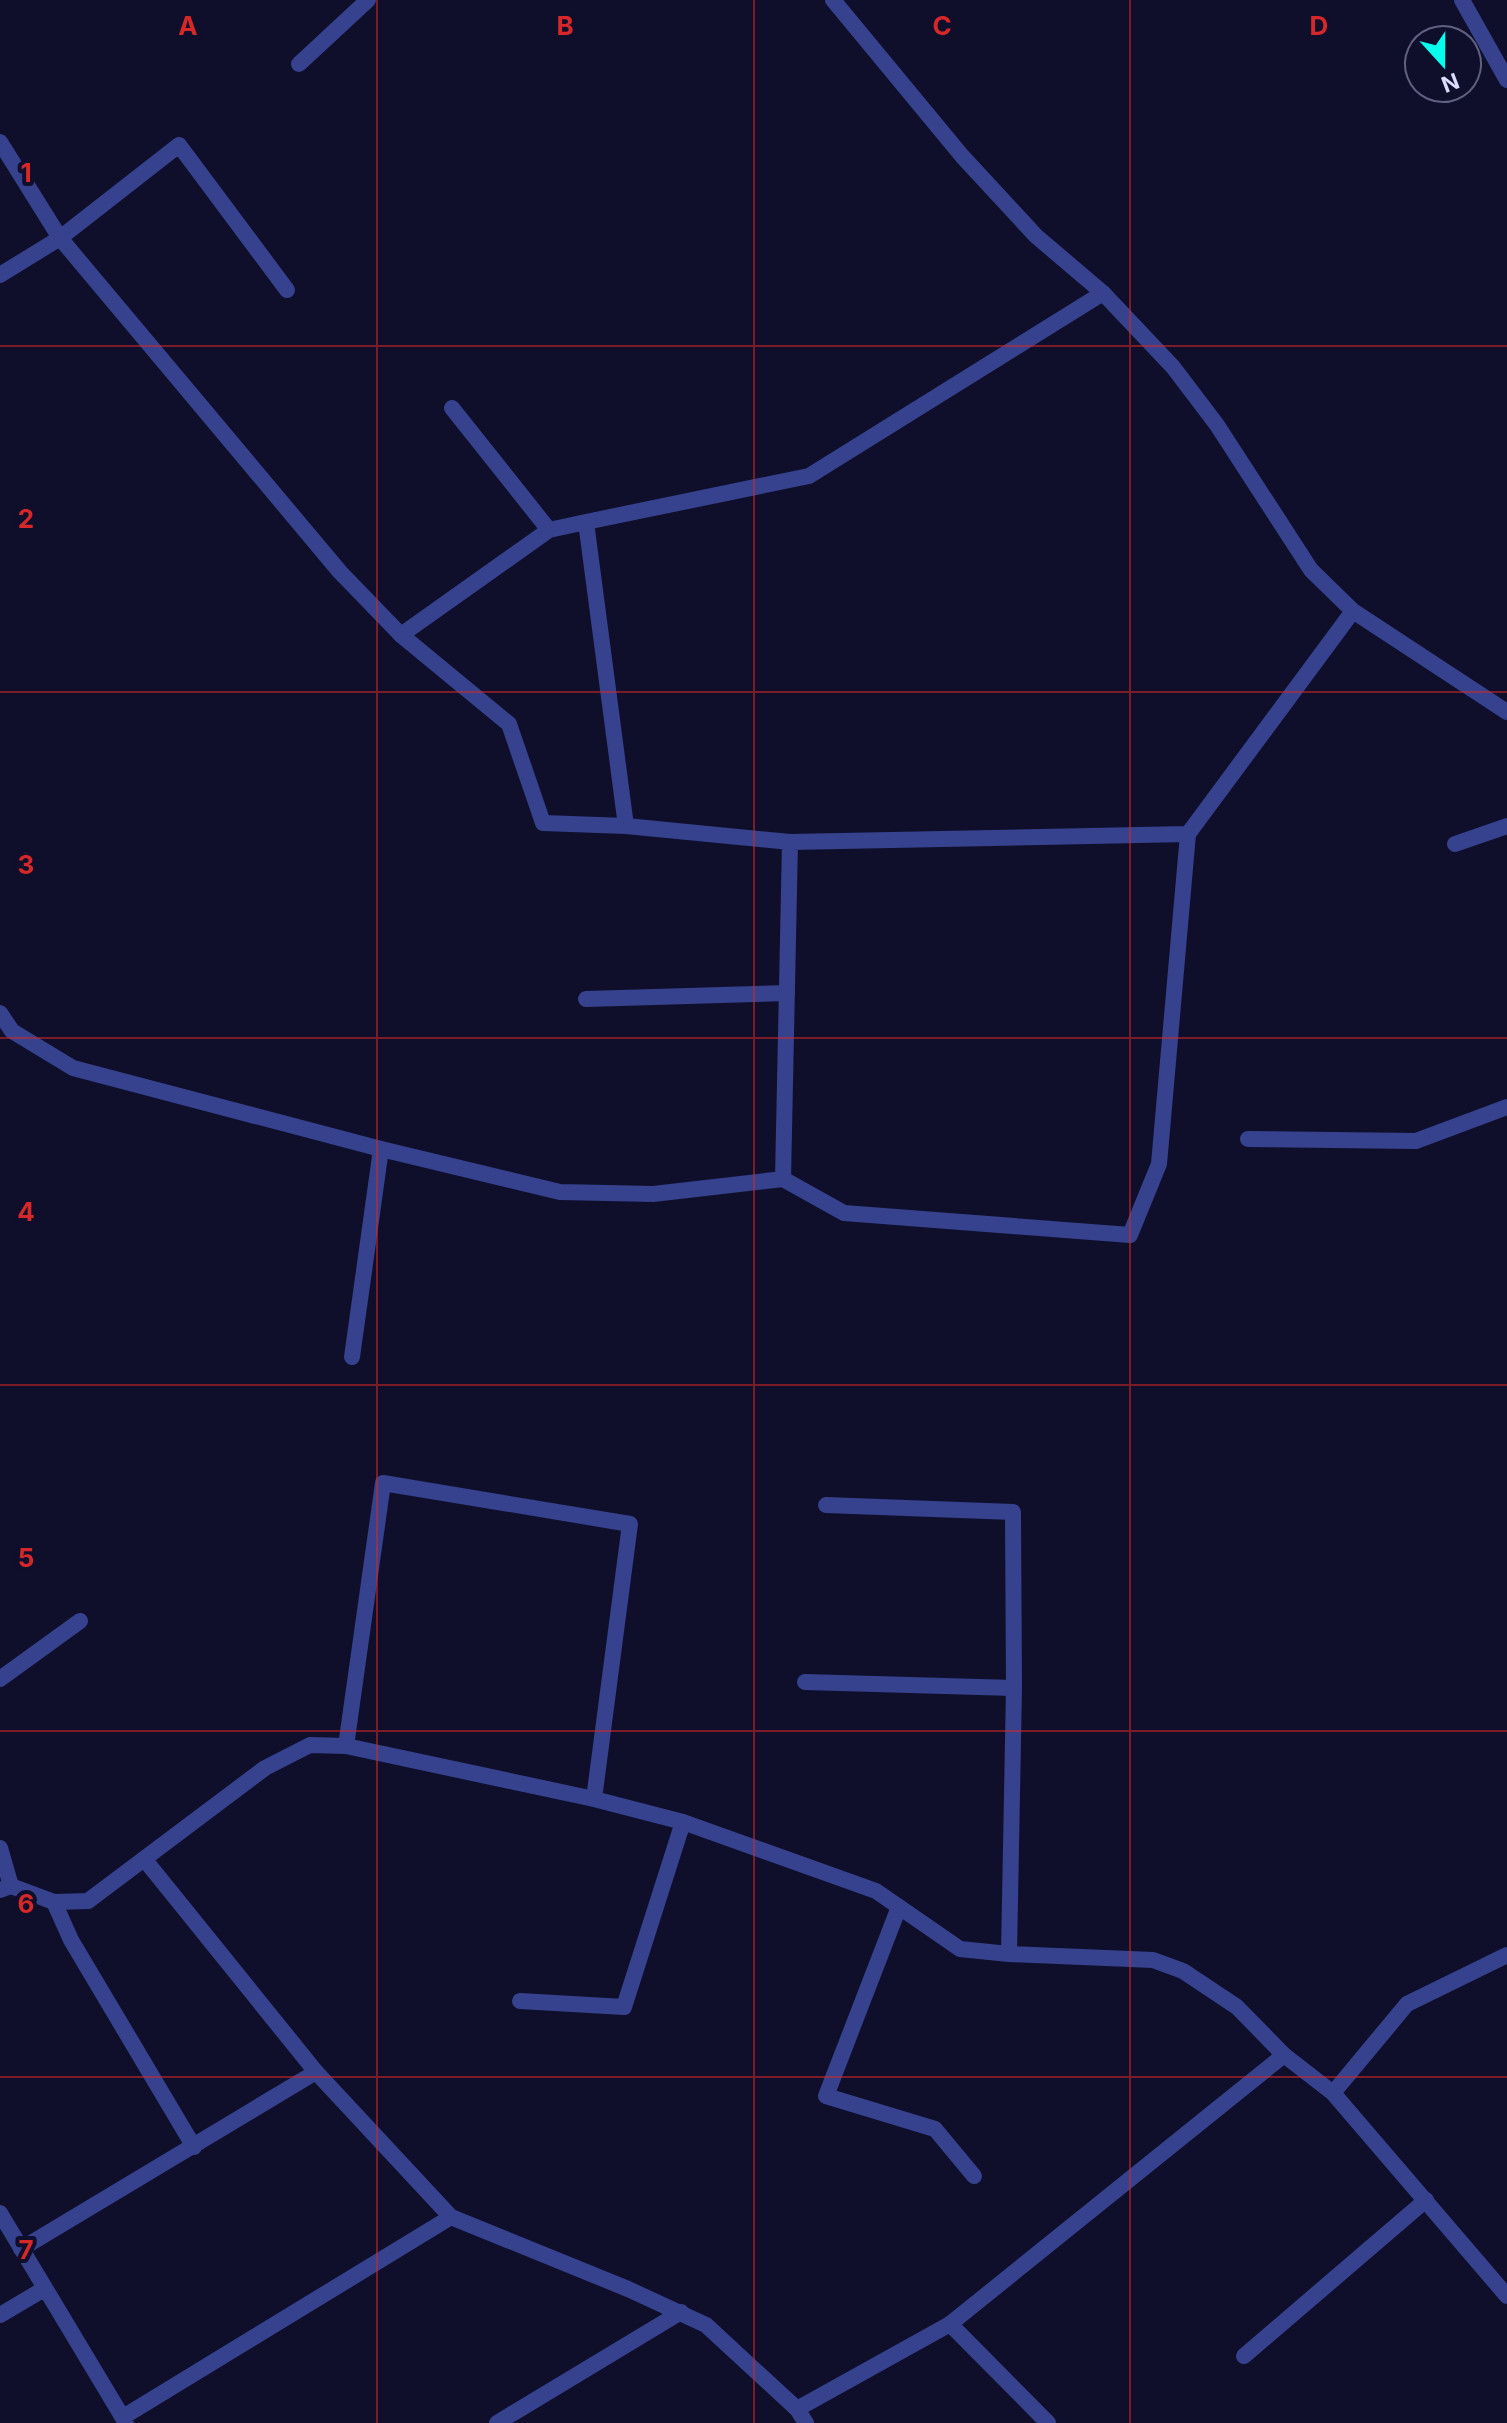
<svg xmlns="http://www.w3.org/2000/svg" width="1507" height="2423" font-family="Inter,sans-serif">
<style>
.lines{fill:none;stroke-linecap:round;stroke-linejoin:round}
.service{stroke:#36428e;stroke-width:16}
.minor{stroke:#36428e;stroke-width:16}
.tertiary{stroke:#36428e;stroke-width:16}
.grid{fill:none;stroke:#d62828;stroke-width:2;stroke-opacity:0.55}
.grid-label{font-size:26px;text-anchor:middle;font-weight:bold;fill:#d62828;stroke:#0f0f2c;stroke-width:8;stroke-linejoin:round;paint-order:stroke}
</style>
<rect width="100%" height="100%" fill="#0f0f2c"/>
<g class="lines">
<path class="service" d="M0,142L60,238L179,145L287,290
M452,408L549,530
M586,522L809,476L1103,293
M401,635L549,530L586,522L626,826
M1455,844L1507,826
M586,999L787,993
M1248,1139L1416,1141L1507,1107
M783,1179L844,1213L1130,1235L1159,1164L1188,834
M0,1679L80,1621
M805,1682L1014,1688
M346,1746L383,1483L630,1524L594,1799
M0,1848L11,1886
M54,1902L71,1940L194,2147
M899,1907L826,2096L935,2129L974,2176
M520,2001L624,2007L683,1822
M21,2249L316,2072
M950,2324L1284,2055
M1244,2356L1426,2200
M497,2423L681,2312"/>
<path class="minor" d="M833,0L962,156L1036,236L1103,293L1173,367L1217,425L1311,570L1353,611L1507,712
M299,64L368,0
M0,275L60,238L340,572L401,635L509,724L543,823L626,826L790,842
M0,1013L12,1031L73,1068L381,1149L560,1192L653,1194L783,1179L790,842L1188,834L1353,611
M352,1357L381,1149
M826,1505L1013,1512L1014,1688L1009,1954
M145,1860L316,2072L451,2217L628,2289L706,2325L797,2409L806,2423
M0,1890L11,1886L54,1902L88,1901L265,1768L310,1745L346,1746L594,1799L683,1822L876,1891L960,1949L1009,1954L1153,1960L1183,1971L1237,2007L1284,2055L1333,2093L1507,2296
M1333,2093L1407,2004L1507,1955
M0,2213L126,2423
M0,2315L44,2289
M797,2409L950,2324L1048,2423
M123,2417L451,2217"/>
<path class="tertiary" d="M1462,0L1507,80"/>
</g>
<path class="grid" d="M377,0V2423M754,0V2423M1130,0V2423M0,346H1507M0,692H1507M0,1038H1507M0,1385H1507M0,1731H1507M0,2077H1507"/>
<g class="grid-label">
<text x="188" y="35">A</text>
<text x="565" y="35">B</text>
<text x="942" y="35">C</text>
<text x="1319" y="35">D</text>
<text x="26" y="182">1</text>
<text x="26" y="528">2</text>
<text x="26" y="874">3</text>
<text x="26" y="1221">4</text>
<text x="26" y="1567">5</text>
<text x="26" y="1913">6</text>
<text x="26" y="2259">7</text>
</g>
<g transform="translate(1443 64) rotate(159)"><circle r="38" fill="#0f0f2c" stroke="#606180" stroke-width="2"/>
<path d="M0-6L14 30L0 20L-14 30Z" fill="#05ffec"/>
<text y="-12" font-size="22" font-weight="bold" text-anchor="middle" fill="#d9dcff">N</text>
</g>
</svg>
